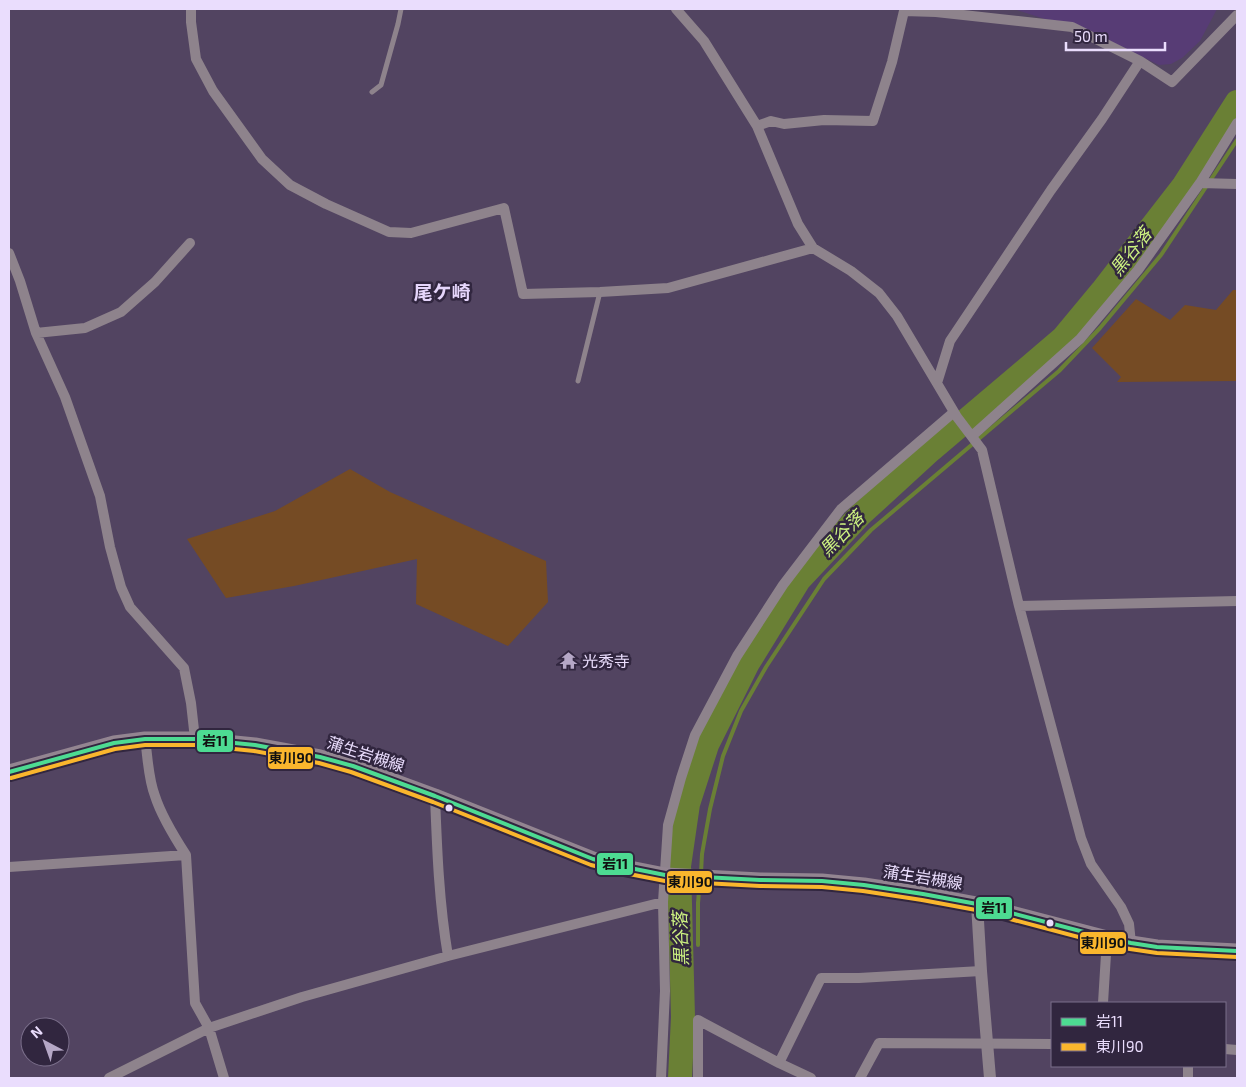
<svg xmlns="http://www.w3.org/2000/svg" width="1246" height="1087" font-family="'Exo 2','Noto Sans JP',sans-serif">
<style>
.built{fill:#573c75}
.green{fill:#754b24}
.lines{fill:none;stroke-linecap:round;stroke-linejoin:round}
.stream{stroke:#6a8035;stroke-width:4}
.river{stroke:#6a8035;stroke-width:24}
.service{stroke:#8e838c;stroke-width:5}
.minor{stroke:#8e838c;stroke-width:10}
.tertiary{stroke:#8e838c;stroke-width:12}
.secondary{stroke:#938591;stroke-width:15}
.bus-1-casing{stroke:#31263f;stroke-width:8}
.bus-2-casing{stroke:#31263f;stroke-width:8}
.bus-1{stroke:#4ddb92;stroke-width:4}
.bus-2{stroke:#fab62d;stroke-width:4}
.bus-dot{fill:#eaddfd;stroke:#31263f;stroke-width:2}
.labels{text-anchor:middle;stroke-width:5;stroke-linejoin:round;paint-order:stroke}
.poi-label{font-size:16px;fill:#eaddfd;stroke:#31263f;text-anchor:start}
.street-label{font-size:16px;fill:#eaddfd;stroke:#31263f}
.water-label{font-size:18px;font-style:italic;fill:#ccf181;stroke:#31263f}
.quarter-label{font-size:19px;font-weight:bold;fill:#e5d5fb;stroke:#31263f}
.line-badge{stroke:#31263f;stroke-width:2}
.pale-badge-label{font-size:14px;text-anchor:middle;font-weight:bold;fill:#111}
</style>
<rect width="100%" height="100%" fill="#524461"/>
<path class="built" d="M1014,9H1217L1200,41L1182,58L1171,64L1159,65L1101,37Z"/>
<path class="green" d="M1233,290H1237V381L1117,382L1121,377L1092,348L1136,299L1170,320L1185,305L1216,310Z
M350,469L390,492L546,561L548,602L508,646L416,604L417,559L294,586L226,598L187,539L275,511Z"/>
<g class="lines">
<path class="stream" d="M701,873L702,854L710,809L723,756L741,711L766,667L824,579L871,530L1059,371L1100,328L1161,255L1237,140
M698,945V903L700,880"/>
<path class="river" d="M680,1078L683,1017L679,866L688,804L707,745L748,663L799,580L860,515L931,450L1063,338L1102,291L1184,185L1237,102"/>
<path class="service" d="M372,92L381,85L398,24L401,9
M578,381L600,292"/>
<path class="minor" d="M191,9V22L196,59L213,91L262,159L290,185L326,204L389,232L411,233L504,208L523,294L600,292L668,288L813,248
M676,9L704,41L757,126L798,224L813,248L851,271L879,293L897,316L957,417L982,450L1019,606L1081,838L1091,864L1121,907L1129,924L1131,943
M757,126L771,121L784,124L824,120L873,121L892,62L904,11L936,12L1072,27L1140,61L1172,82L1237,15
M1200,183L1237,184
M9,253L20,281L36,333L65,397L100,496L110,547L121,587L130,607L184,668L191,703L195,739
M36,333L85,328L121,312L155,282L190,243
M937,383L950,341L1051,190L1102,119L1140,61
M972,436L1080,339L1138,270L1200,183L1237,123
M1019,606L1237,601
M145,739C148,758 148,778 155,796C161,815 175,838 186,855L195,1003L209,1028L224,1078
M435,796C437,849 439,903 448,956
M9,867L186,855
M1103,1003L1107,938
M1225,1049L1237,1050
M779,1063L821,978H859L981,971
M1188,1066V1078
M109,1078L209,1028L302,997L448,956L663,902
M661,1078L665,991L663,902L668,825L681,778L695,735L737,656L783,585L841,509L954,412
M698,1078V1020L779,1063L811,1078
M860,1078L879,1043L1052,1044"/>
<path class="tertiary" d="M977,904L981,971L990,1078"/>
<path class="secondary" d="M9,772L114,743L145,739H195L255,745L320,757L353,766L435,796L593,859L625,867L665,875L760,880L822,881L864,885L923,894L977,904L1107,938L1131,943L1157,947L1237,951"/>
<defs>
<path id="bus-1" d="M9,772L114,743L145,739H195L255,745L320,757L353,766L435,796L593,859L625,867L665,875L760,880L822,881L864,885L923,894L977,904L1107,938L1131,943L1157,947L1237,951"/>
<path id="bus-2" d="M11,778L115,749L145,745H195L254,751L319,763L351,772L433,802L591,865L624,873L665,881L760,886L822,887L863,891L922,900L976,910L1105,944L1130,949L1157,953L1237,957"/>
</defs>
<use href="#bus-1" class="bus-1-casing"/>
<use href="#bus-2" class="bus-2-casing"/>
<use href="#bus-1" class="bus-1"/>
<use href="#bus-2" class="bus-2"/>
</g>
<defs>
<symbol id="temple-bare" viewBox="-9 -9 18 18"><path d="M0-6L5-2H3V0L6.5 2.5H4V6H1.5V3h-3V6H-4V2.5H-6.5L-3 0V-2H-5Z" fill="#b5a7c6" stroke="#31263f" stroke-width="2.5" paint-order="stroke"/></symbol>
</defs>
<g fill-rule="evenodd">
<use href="#temple-bare" x="556" y="648" width="25" height="25"/>
</g>
<g class="bus-dot">
<circle cx="449" cy="808" r="4.5"/>
<circle cx="1050" cy="923" r="4.5"/>
</g>
<g class="labels">
<g class="poi-label">
<text x="582" y="667">光秀寺</text>
</g>
<g class="street-label">
<text transform="translate(366 754) rotate(18)" y="6">蒲生岩槻線</text>
<text transform="translate(923 877) rotate(9)" y="6">蒲生岩槻線</text>
</g>
<g class="water-label">
<text transform="translate(1131 252) rotate(-52)" y="6">黒谷落</text>
<text transform="translate(842 534) rotate(-46)" y="6">黒谷落</text>
<text transform="translate(681 939) rotate(-92)" y="6">黒谷落</text>
</g>
<g class="quarter-label">
<text x="442" y="299">尾ケ崎</text>
</g>
</g>
<g class="line-badge">
<rect x="196" y="729" width="38" height="24" rx="5" fill="#4ddb92"/>
<rect x="267" y="746" width="47" height="24" rx="5" fill="#fab62d"/>
<rect x="596" y="852" width="38" height="24" rx="5" fill="#4ddb92"/>
<rect x="666" y="870" width="47" height="24" rx="5" fill="#fab62d"/>
<rect x="975" y="896" width="38" height="24" rx="5" fill="#4ddb92"/>
<rect x="1079" y="931" width="48" height="24" rx="5" fill="#fab62d"/>
</g>
<g class="pale-badge-label">
<text x="215" y="746">岩11</text>
<text x="291" y="763">東川90</text>
<text x="615" y="869">岩11</text>
<text x="690" y="887">東川90</text>
<text x="994" y="913">岩11</text>
<text x="1103" y="948">東川90</text>
</g>
<rect width="1246" height="1087" fill="none" stroke="#eaddfd" stroke-width="20"/>
<rect x="1051" y="1002" width="175" height="65" fill="#31263f" stroke="#7b6f8b"/>
<rect x="1061" y="1018" width="25" height="8" fill="#4ddb92" stroke="#7b6f8b"/>
<text x="1096" y="1027" font-size="15" fill="#eaddfd">岩11</text>
<rect x="1061" y="1043" width="25" height="8" fill="#fab62d" stroke="#7b6f8b"/>
<text x="1096" y="1052" font-size="15" fill="#eaddfd">東川90</text>
<g transform="translate(45 1042) rotate(319)"><circle r="24" fill="#31263f" stroke="#7b6f8b"/>
<path d="M0-4L9 19L0 12L-9 19Z" fill="#b5a7c6"/>
<text y="-8" font-size="14" font-weight="bold" text-anchor="middle" fill="#eaddfd">N</text>
</g>
<path d="M1066 42v8h99v-8" fill="none" stroke="#eaddfd" stroke-width="2.5"/>
<text x="1074" y="42" font-size="15" fill="#eaddfd" stroke="#31263f" stroke-width="4" paint-order="stroke">50 m</text>
</svg>
